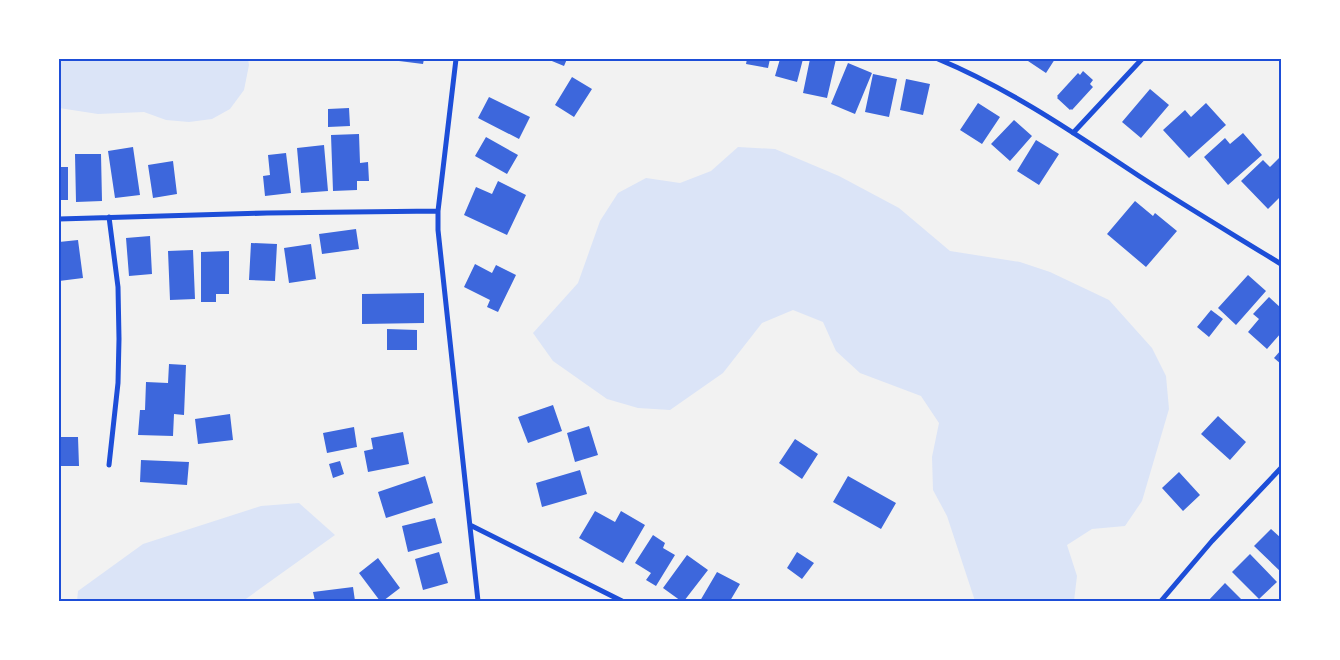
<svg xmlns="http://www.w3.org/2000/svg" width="1340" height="660" font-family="'PT Sans Narrow',sans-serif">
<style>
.green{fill:#dbe4f7}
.building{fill:#3d67dc}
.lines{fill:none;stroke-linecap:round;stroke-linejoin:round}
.minor{stroke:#1d4ed8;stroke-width:5}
.neatline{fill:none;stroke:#1d4ed8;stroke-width:2}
</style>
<rect width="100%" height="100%" fill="#f2f2f2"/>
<path class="green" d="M59,59H248L249,65L244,90L230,109L212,119L189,122L166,120L144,112L98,114L59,108Z
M738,147L775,149L839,176L899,208L950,251L1020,262L1050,272L1109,300L1152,348L1166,376L1169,409L1142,501L1125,526L1092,529L1067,545L1077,576L1074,601H975L947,516L933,490L932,457L939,423L921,396L860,373L836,351L823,322L793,310L762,323L723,373L670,410L638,408L607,399L553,361L533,333L578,283L600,221L618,193L646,178L680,183L711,171Z
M299,503L335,535L243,601H77L78,591L143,544L261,506Z"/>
<path class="building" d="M391,59H424L423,64L391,60Z
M547,59H567L564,66Z
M747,59H770L768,68L746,64Z
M780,59H803L797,82L775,76Z
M810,59H836L827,98L803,93Z
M1029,59H1055L1046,73L1028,61Z
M848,63L872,73L855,114L831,104Z
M1083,71L1093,80L1090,84L1093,87L1072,110L1071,109L1070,110L1057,98L1058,97L1057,96L1078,73L1080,75Z
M873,74L897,79L889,117L865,112Z
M572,77L592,89L574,117L555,105Z
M906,79L930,84L923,115L900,110Z
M1150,89L1169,105L1141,138L1122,122Z
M489,97L530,117L519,139L478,118Z
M978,103L1000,117L982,144L960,130Z
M1206,103L1226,125L1189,158L1163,130L1185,110L1191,117Z
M349,108L350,126L328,127V109Z
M1014,120L1032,136L1010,161L991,144Z
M1243,133L1262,155L1228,185L1204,157L1225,138L1230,144Z
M359,134L360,163L368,162L369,181H357V190L333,191L331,135Z
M486,137L518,155L507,174L475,156Z
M1036,140L1059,154L1039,185L1017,171Z
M324,145L328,191L301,193L297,148Z
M133,147L140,195L115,198L108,151Z
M286,153L291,193L265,196L263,176L270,175L268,155Z
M75,154H101L102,201L76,202Z
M1281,156V196L1268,209L1241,181L1263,160L1270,167Z
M173,161L177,194L153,198L148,165Z
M59,167H68V200H59Z
M498,181L526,195L507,235L464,215L476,187L492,194Z
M1135,201L1153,216L1155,213L1177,231L1146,267L1107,234Z
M356,229L359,249L322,254L319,234Z
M150,236L152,274L129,276L126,238Z
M78,240L83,278L59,281V242Z
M251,243L277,244L275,281L249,280Z
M311,244L316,279L289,283L284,248Z
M193,250L195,299L170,300L168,251Z
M229,251V294H216V302H201V252Z
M475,264L492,273L496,265L516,275L498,312L487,307L490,300L464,287Z
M1248,275L1266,291L1236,325L1218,308Z
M424,293V323L362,324V294Z
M1269,297L1281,308V333L1267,349L1248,332L1259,319L1253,314Z
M1211,310L1223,319L1209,337L1197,327Z
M387,329L417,330V350H387Z
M1281,350V364L1274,358Z
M169,364L186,365L184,415L174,414L173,436L138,435L140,410H145L146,382L168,383Z
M553,405L562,431L528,443L518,417Z
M230,414L233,440L198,444L195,419Z
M1218,416L1246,442L1230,460L1201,434Z
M589,426L598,455L575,462L567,433Z
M354,427L357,447L327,453L323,433Z
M403,432L409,464L368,472L364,451L373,449L371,438Z
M59,437H78L79,466H59Z
M795,439L818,454L802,479L779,463Z
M141,460L189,462L187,485L140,482Z
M340,461L344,474L333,478L329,464Z
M580,470L587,494L542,507L536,483Z
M1179,472L1200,495L1183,511L1162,488Z
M425,476L433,503L386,518L378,492Z
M848,476L896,503L881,529L833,502Z
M595,511L615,522L621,511L645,525L623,563L579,538Z
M435,518L442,543L408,552L402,526Z
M1271,529L1281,538V572L1254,546Z
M653,535L665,543L663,548L675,555L656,586L646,580L651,573L635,563Z
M439,552L448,583L423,590L415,559Z
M797,552L814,563L802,579L787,568Z
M1250,554L1277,582L1259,599L1232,572Z
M687,555L708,570L684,601H681L663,588Z
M378,558L400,588L383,601H380L359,573Z
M717,572L740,584L730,601H700Z
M1225,583L1243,601H1208Z
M353,587L355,601H315L313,592Z"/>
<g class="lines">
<path class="minor" d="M456,59L438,211V230L478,601
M938,59C1010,89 1074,133 1139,176C1185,206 1234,235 1281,264
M1073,133L1142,59
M109,217L118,287L119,339L118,383L109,465
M59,219L267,213L438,211
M470,525L622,601
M1161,601L1212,541L1281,468"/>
</g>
<rect width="1340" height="660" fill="none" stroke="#ffffff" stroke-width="120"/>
<rect x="60" y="60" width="1220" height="540" class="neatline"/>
</svg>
